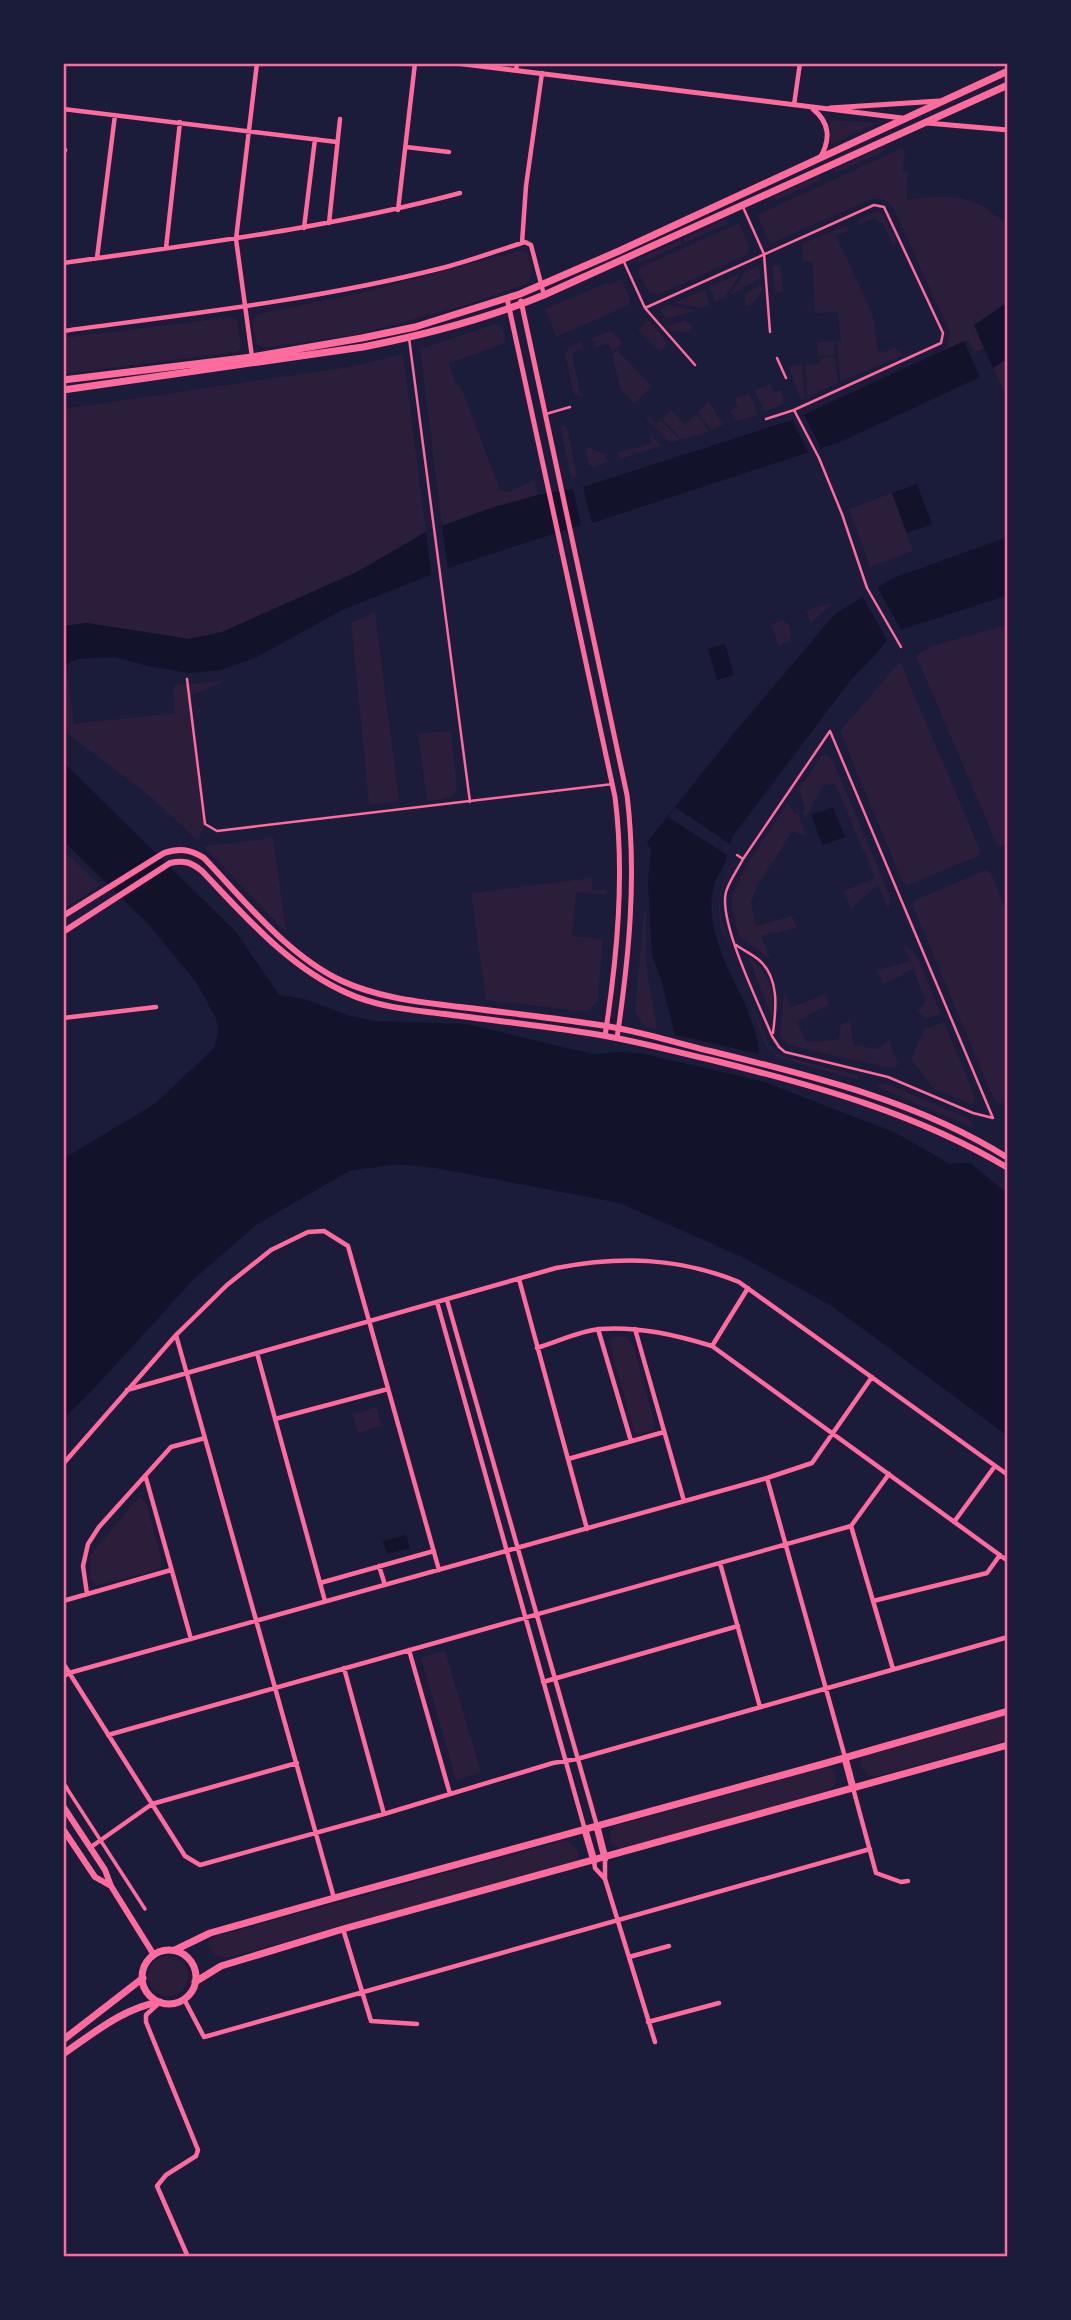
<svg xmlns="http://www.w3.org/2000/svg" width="1071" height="2320" font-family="'Fira Sans Condensed',sans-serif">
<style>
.green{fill:#2a1e3b}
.water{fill:#12122b}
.pier{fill:#1b1b3a}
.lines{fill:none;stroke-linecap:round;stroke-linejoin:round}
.service{stroke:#ff6b9d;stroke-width:2.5}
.pedestrian{stroke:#ff6b9d;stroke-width:3.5}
.minor{stroke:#ff6b9d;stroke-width:4.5}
.tertiary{stroke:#ff6b9d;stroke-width:5}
.secondary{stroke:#ff6b9d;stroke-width:6}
.primary{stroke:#ff6b9d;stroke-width:7}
.neatline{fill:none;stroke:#ff6b9d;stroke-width:2.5}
</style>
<rect width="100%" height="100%" fill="#1b1b3a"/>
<path class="green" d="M829,120L877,123L831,145Z
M883,147L885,151L836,173L834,169Z
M902,148L905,152L903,172L908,173L907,200C931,197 958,193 980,205C990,210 998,218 1008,224V302L974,325L984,348L974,352L968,340L939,353L947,347L950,333L893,208C888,200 880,197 870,200L772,243L768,240L757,215Z
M819,176L821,180L776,200L774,196Z
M879,211L884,216L897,244L893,245L883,224L878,222L875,217L859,225L857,220Z
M726,219L728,223L685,243L683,239Z
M739,223L750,247L748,254L658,295L649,293L637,269Z
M847,225L849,230L836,236L873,314L878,351L884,352L895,347L903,355L840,382L837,342H841L838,312L815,313L812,261H803L802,244Z
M680,240L682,244L639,263L638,259Z
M522,250L528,254L532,271L528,283L466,305L360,334L264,348L257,344L252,321L258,314L365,292Z
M781,265L783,292L775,293L772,266Z
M758,266L761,277L759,279L729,296L745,272Z
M740,274L725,298L716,302L714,300V294L708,287Z
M621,279L630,298L629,305L556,337L545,309L606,283L608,285Z
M762,284V291L751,305H745V294Z
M705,289L710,305L702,308L673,303Z
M668,305L696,310L666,319L660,310Z
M231,317L237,320L241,348L237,352L63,374V338Z
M648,320L668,343L660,352L638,330Z
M685,320L693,328L689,332L672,331L667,326Z
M495,324L502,327L506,343L449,363L455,383L461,387L500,490L508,492L535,480L538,495L491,508L442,526L420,349Z
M610,331L622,342L612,353L609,344L596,347L592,338Z
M834,341L835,355L818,356L817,342Z
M581,342L584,349L575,351L572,355L580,392L584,396L574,395L565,356L569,347Z
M617,350L652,386L634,404L620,388L612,355Z
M403,354L426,532L357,572L222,632L189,639L88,623L63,626V409L350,367Z
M835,357L838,383L807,397L805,365L820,364V358Z
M1008,358V400L993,368Z
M802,365L805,398L801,400L788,366Z
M770,384L774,392L781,390L784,404L765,412L754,390Z
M749,393L758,415L737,421L730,411L738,407L734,399Z
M709,401L723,425L711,430L697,413Z
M671,410L685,424L696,414L710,431L682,440L662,419Z
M648,416L656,424L661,420L680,440L670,443L646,418Z
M560,425L565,426L568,430L577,477L573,478V486Z
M651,435L661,446L620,459L618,452L651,444Z
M591,448L606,455L608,462L594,467L589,466L585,449Z
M892,493L913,551L870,567L849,509Z
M830,603L831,605L810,624L806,611Z
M375,612L399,801L369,805L351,623Z
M783,620C791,623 793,634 789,641L779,647L771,624Z
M1008,625V844L1000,846L996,843L916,655L932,646Z
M66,664L74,724L175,713L173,685L224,681L189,697L205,824L198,841L152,798L63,730V666Z
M898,664H901L980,850L978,856L906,886L902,881L840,731Z
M451,731L457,787C454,801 439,799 427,801L418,734Z
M824,753L833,761L890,896L889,911L878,885L851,909L844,891L875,878L835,784L824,785L805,818L802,811L805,810L799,788Z
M788,803L795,814L798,813L806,836L792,832L758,885L751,902L756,926L792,916L797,928L761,936L771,960L739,936L732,909V896L747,864Z
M273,838L286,932L203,846Z
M63,850L100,885L63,910Z
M734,860L735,862C728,872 722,885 720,898C717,931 755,1010 768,1044L774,1052L782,1056L856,1075L859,1080L779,1058L766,1046L721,927C716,900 720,883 734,860Z
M986,870L991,873L1008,915V1102L1000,1104L994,1100L912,904L915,900Z
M591,878L593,890L607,889V895L576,892L572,936L603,939L598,1000L590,1010L584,1011L486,1000L471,893Z
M645,904L647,970L657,1030C645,1028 639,1022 635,1011Z
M902,943L917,956L941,1014L926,1019L917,1011L926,1001L913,969L903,973L904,975L883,984L877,970L910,961Z
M748,957C764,965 779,998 771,1015Z
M784,993L792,1007L825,994L829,1004L797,1022L806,1042L838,1040L841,1024L851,1020L853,1045L878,1049L889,1040L898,1064L896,1067L889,1068L788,1045L780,1035Z
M944,1022L975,1097L973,1105L934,1089L911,1059L924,1029Z
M881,1084H888L968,1118L976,1129L877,1087Z
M624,1336L630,1340L635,1351L655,1424L654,1430L639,1434L634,1431L609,1341L611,1338Z
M376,1407L381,1426L358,1433L352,1414Z
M140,1496L147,1505L161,1558V1567L157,1570L96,1586L90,1579L91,1554Z
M445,1650L481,1773L456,1780L421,1658Z
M1008,1714V1740L874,1777L867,1775L860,1766L863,1756Z
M827,1767C835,1769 836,1775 836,1783L830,1790L621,1849L611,1843V1831L615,1826Z
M567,1840L578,1851V1857L574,1862L226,1958L214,1955L208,1946L209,1941L213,1937Z
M148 1976a20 20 0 1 1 40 0a20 20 0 1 1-40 0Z"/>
<path class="water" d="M1008,302V358L993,368L974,325Z
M964,341L980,377L840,442L592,523L583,487L792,420Z
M917,484L932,524L907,533L892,493Z
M573,489L581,525L448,568L342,610L257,657L221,670L188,673L148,666L115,657L77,659L63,666V626L87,623L189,639L222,632L357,572L426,532L491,508L538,495Z
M1008,537V595L894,632L877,653L850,681L732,837C730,845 728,854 725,863C723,869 717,875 715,882C702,921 727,967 743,1000C749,1011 752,1024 756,1035C762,1051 755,1068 764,1082L896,1133L950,1164L970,1163L1008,1194V1436L832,1306L742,1257L620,1203L436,1168L398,1164L349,1171L256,1225L193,1280L87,1396L63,1419V1159L156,1103L215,1047L218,1028L216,1018L196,982L149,925L63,840V762L236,932L279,995L304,999L350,1016L374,1021L467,1024L592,1054L622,1052L661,1055L678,1048L661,979L652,956L648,884L651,850L647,842L734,733L835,614L893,578Z
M725,644L734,675L717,680L708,649Z
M833,807L845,837L823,845L811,815Z
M406,1535L410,1548L387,1554L383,1541Z"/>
<path class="pier" d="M804,415L821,448L809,454L792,420Z
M442,526L448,568L431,575L426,532Z
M876,585L903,633L896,635L889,644L861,594Z
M675,807L733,846L730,857L668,817Z
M671,1034L764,1055L762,1072L767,1079L782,1086L644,1054V1051L673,1049Z"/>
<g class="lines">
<path class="service" d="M743,207L764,254L770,332
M624,262L645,308L695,365
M645,308L874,205L884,207L943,333L941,343L794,410L766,419
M409,338L470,802
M777,358L786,378
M794,410L819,458L842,514L867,588L901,647
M546,414L570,407
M187,679L205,824L217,831L613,784
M737,855L743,859C738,869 729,881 726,892C718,922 760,1006 772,1036L779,1047L785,1052L888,1077L973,1113L993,1118L830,731
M743,859L830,731
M736,945C743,950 752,954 759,960C780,978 776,1010 773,1033"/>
<path class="pedestrian" d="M66,1787L145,1909"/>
<path class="minor" d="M516,70L517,63
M794,105L800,63
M63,109L337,142
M406,147L449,152
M63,154L65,150
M398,210L415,63
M329,223L340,119
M304,228L315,139
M522,243L526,186L542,73
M166,248L180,122
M97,258L115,115
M63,263C196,244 330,228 460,193
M63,331C188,314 315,300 438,269C467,262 496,251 525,242L531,245L544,295
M252,357L236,239L257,63
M63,1018L156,1007
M519,1279L587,1529
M447,1300L597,1826
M437,1302L585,1830
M598,1329L631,1441
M635,1329L684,1501
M176,1335L334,1898
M712,1346L748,1288
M537,1348C557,1342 579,1331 600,1329C638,1326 676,1335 712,1346L1008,1561
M257,1353L325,1601
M127,1390L556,1268C620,1256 678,1257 739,1282L1008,1475
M275,1419L388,1389
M568,1459L664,1432
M63,1464L176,1335L227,1285L271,1250L308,1232L324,1231L348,1246L439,1570
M146,1478L191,1639
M767,1478L845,1757
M954,1522L995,1466
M851,1526L893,1669
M720,1563L760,1707
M379,1566L385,1585
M320,1583L434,1551
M87,1594L83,1566L88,1544L99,1527L171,1447L205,1438
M63,1601L171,1570
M873,1601L987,1573L1000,1555
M409,1650L450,1794
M63,1663L185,1856L200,1865L384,1814L553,1763L577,1759L1008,1637
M344,1668L384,1814
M63,1677L69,1673L767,1478L812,1463L872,1377
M543,1682L738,1626
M108,1735L851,1526L889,1474
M63,1783L66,1787L63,1789
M853,1788L876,1873L901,1882L908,1881
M91,1847L152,1804L297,1763
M605,1858V1879L655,2042
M594,1861L595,1868L605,1879
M343,1929L371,2021L417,2024
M629,1957L669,1946
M184,1999L204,2037L870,1849
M159,2003L146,2015V2022L198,2150L196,2156L166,2175L157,2186L188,2257
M648,2022L719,2003"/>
<path class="tertiary" d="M455,63L902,118
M830,108L939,101
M813,109C830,123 831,139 820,158
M927,123L1008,130
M507,298L615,797C625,875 617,958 605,1036
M521,301L627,795C637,876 629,957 617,1038"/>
<path class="secondary" d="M63,916L164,853C179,848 190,849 204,858C244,900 288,956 342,981C379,998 420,1002 460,1007C502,1012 544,1017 586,1023C628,1028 669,1041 710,1051C812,1076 918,1101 1008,1158
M63,932L170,863C184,860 191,862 202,871C245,916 288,967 347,993C377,1007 412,1010 445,1014C490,1020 536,1025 581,1032C627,1038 671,1051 716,1061C817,1086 918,1114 1008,1168
M63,1806L105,1870L111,1886L154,1955
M63,1829L95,1877L111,1886"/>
<path class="primary" d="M63,380L252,357L362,338L415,327L520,294L619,251L1008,71
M63,390L363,347C424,335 486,319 544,295L1008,85
M845,1758L853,1788
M597,1827L605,1858
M585,1830L594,1861
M175,1950L210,1933L334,1898L823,1764L1008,1711
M142 1977a27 27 0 1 1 54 0a27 27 0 1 1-54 0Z
M195,1982L221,1966L343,1929L1008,1745
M63,2040L143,1978
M63,2054C94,2033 123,2008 160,2002"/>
</g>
<rect width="1071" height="2320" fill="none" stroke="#1b1b3a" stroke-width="130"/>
<rect x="65" y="65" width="941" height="2190" class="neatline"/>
</svg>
